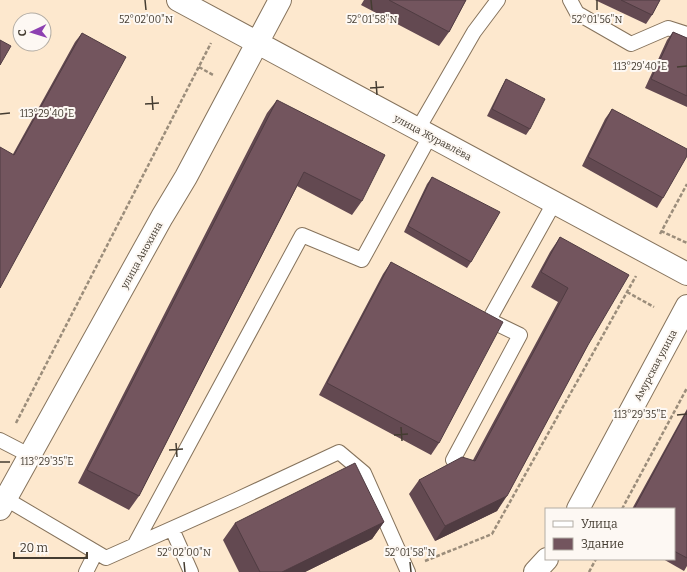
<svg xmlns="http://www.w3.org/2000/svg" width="687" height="572" font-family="Bitter,serif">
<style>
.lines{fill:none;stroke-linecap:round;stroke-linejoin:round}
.service-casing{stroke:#86735c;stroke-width:16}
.minor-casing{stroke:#86735c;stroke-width:24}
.secondary-casing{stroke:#86735c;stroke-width:24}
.path{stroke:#9b8d7b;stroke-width:2.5;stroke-dasharray:4 2;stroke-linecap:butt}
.service{stroke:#fff;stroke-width:14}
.minor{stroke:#fff;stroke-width:22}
.secondary{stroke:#fff;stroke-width:22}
.wall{fill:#634951}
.shaded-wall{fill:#503c42}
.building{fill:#73555e;stroke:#503c42}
.ticks{fill:none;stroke:#443c31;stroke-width:1.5}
.labels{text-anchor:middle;stroke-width:4;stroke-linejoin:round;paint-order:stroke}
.street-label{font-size:10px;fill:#443c31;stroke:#fdf8f3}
.ticks-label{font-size:10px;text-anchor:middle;fill:#443c31;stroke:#fdf8f3;stroke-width:4;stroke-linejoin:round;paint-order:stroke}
</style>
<rect width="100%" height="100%" fill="#fde8ce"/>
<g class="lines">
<defs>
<path id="service" d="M570,0L577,13L631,44L668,28L687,34
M418,129L474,32L498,0
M0,440L29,455
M453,460L520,335L489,320L554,203
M6,499L106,558L236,500L339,452L364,473L408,572
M172,529L191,572
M135,544L302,235L362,260L430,136
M86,572L96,552"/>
<path id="minor" d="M178,0L687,274
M0,509L162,217L186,177L280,0"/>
<path id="secondary" d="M578,509L687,306
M535,572L547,559"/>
</defs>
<use href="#service" class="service-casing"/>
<use href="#minor" class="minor-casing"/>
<use href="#secondary" class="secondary-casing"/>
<path class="path" d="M199,67L213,75
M661,231L687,243
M660,234L687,184
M627,292L654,307
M16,423L211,43
M622,509L687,388
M425,561L492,534L636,276
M589,572L596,559"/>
<use href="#service" class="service"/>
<use href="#minor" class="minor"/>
<use href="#secondary" class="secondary"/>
</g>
<path class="wall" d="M364,0H466L449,32L439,46L361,5Z
M595,0H660L652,15L646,24Z
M673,32L687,38V107L645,88L667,40Z
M82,33L0,288L13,154L75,42Z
M506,79L530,129L526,135L487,116L502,86Z
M277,100L362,201L352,215L297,186L139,496L129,510L78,483L267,113Z
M612,109L663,198L657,208L582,166L605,119Z
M432,177L471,262L467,268L404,232L427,184Z
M560,237L588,345L497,511L435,541L409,494L419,480L473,460L558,302L531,287L550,252Z
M391,262L439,443L431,455L319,395L383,274Z
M687,409V566L684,571L663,559H674V509H632Z
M384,522L372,539L305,572H239L223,540L235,523Z"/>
<path class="shaded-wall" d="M507,496L497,511L435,541L445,526Z
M384,522L372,539L305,572H282Z"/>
<path class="building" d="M389,0H466L449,32Z
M621,0H660L652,15Z
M673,32L687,38V96L651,79Z
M82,33L126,57L0,288V147L14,155Z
M0,40L11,46L0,65Z
M506,79L545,99L530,129L492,109Z
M277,100L385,155L362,201L304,172L139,496L87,470Z
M612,109L687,149V156L663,198L588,157Z
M432,177L500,212L471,262L408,226Z
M560,237L629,275L588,345L507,496L445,526L419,480L462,457L475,461L568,288L541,272Z
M391,262L503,322L439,443L327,383Z
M687,411V558L674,551V509H634Z
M355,463L384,522L282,572H260L235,523Z"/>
<path class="ticks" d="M145,0L146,10M371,0L372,10M597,0V10M677,67L687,66M376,81L377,95M370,88L384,87M152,96L153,110M145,104L159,103M0,114L10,113M677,415L687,414M401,427L402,441M394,435L408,434M176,443L177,457M169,450L183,449M0,462H10M184,562L185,572M410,562L411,572"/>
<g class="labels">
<g class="street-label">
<text transform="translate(433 137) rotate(28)" y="4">улица Журавлёва</text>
<text transform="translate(141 255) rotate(-61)" y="4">улица Анохина</text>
<text transform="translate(655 365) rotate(-62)" y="4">Амурская улица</text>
</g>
</g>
<g class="ticks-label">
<text x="146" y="23">52°02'00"N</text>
<text x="372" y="23">52°01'58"N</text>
<text x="597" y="23">52°01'56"N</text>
<text x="640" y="70">113°29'40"E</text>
<text x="47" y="117">113°29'40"E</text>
<text x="640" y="418">113°29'35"E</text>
<text x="47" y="465">113°29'35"E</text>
<text x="184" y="556">52°02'00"N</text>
<text x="410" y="556">52°01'58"N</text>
</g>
<rect x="545" y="508" width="130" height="52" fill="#fdf8f3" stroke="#b3ada5"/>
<rect x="553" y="521" width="20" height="6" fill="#ffffff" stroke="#b3ada5"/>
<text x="581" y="528" font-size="12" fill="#443c31">Улица</text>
<rect x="553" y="538" width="20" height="12" fill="#73555e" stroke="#b3ada5"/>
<text x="581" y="548" font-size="12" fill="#443c31">Здание</text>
<g transform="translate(32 32) rotate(266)"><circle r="19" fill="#fdf8f3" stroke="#b3ada5"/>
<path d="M0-3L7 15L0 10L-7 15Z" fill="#8d40b1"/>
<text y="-6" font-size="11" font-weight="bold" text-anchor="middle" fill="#443c31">С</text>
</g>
<path d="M14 552v6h73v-6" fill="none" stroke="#443c31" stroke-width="2"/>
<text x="20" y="552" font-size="12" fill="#443c31" stroke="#fdf8f3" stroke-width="3" paint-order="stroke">20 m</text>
</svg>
